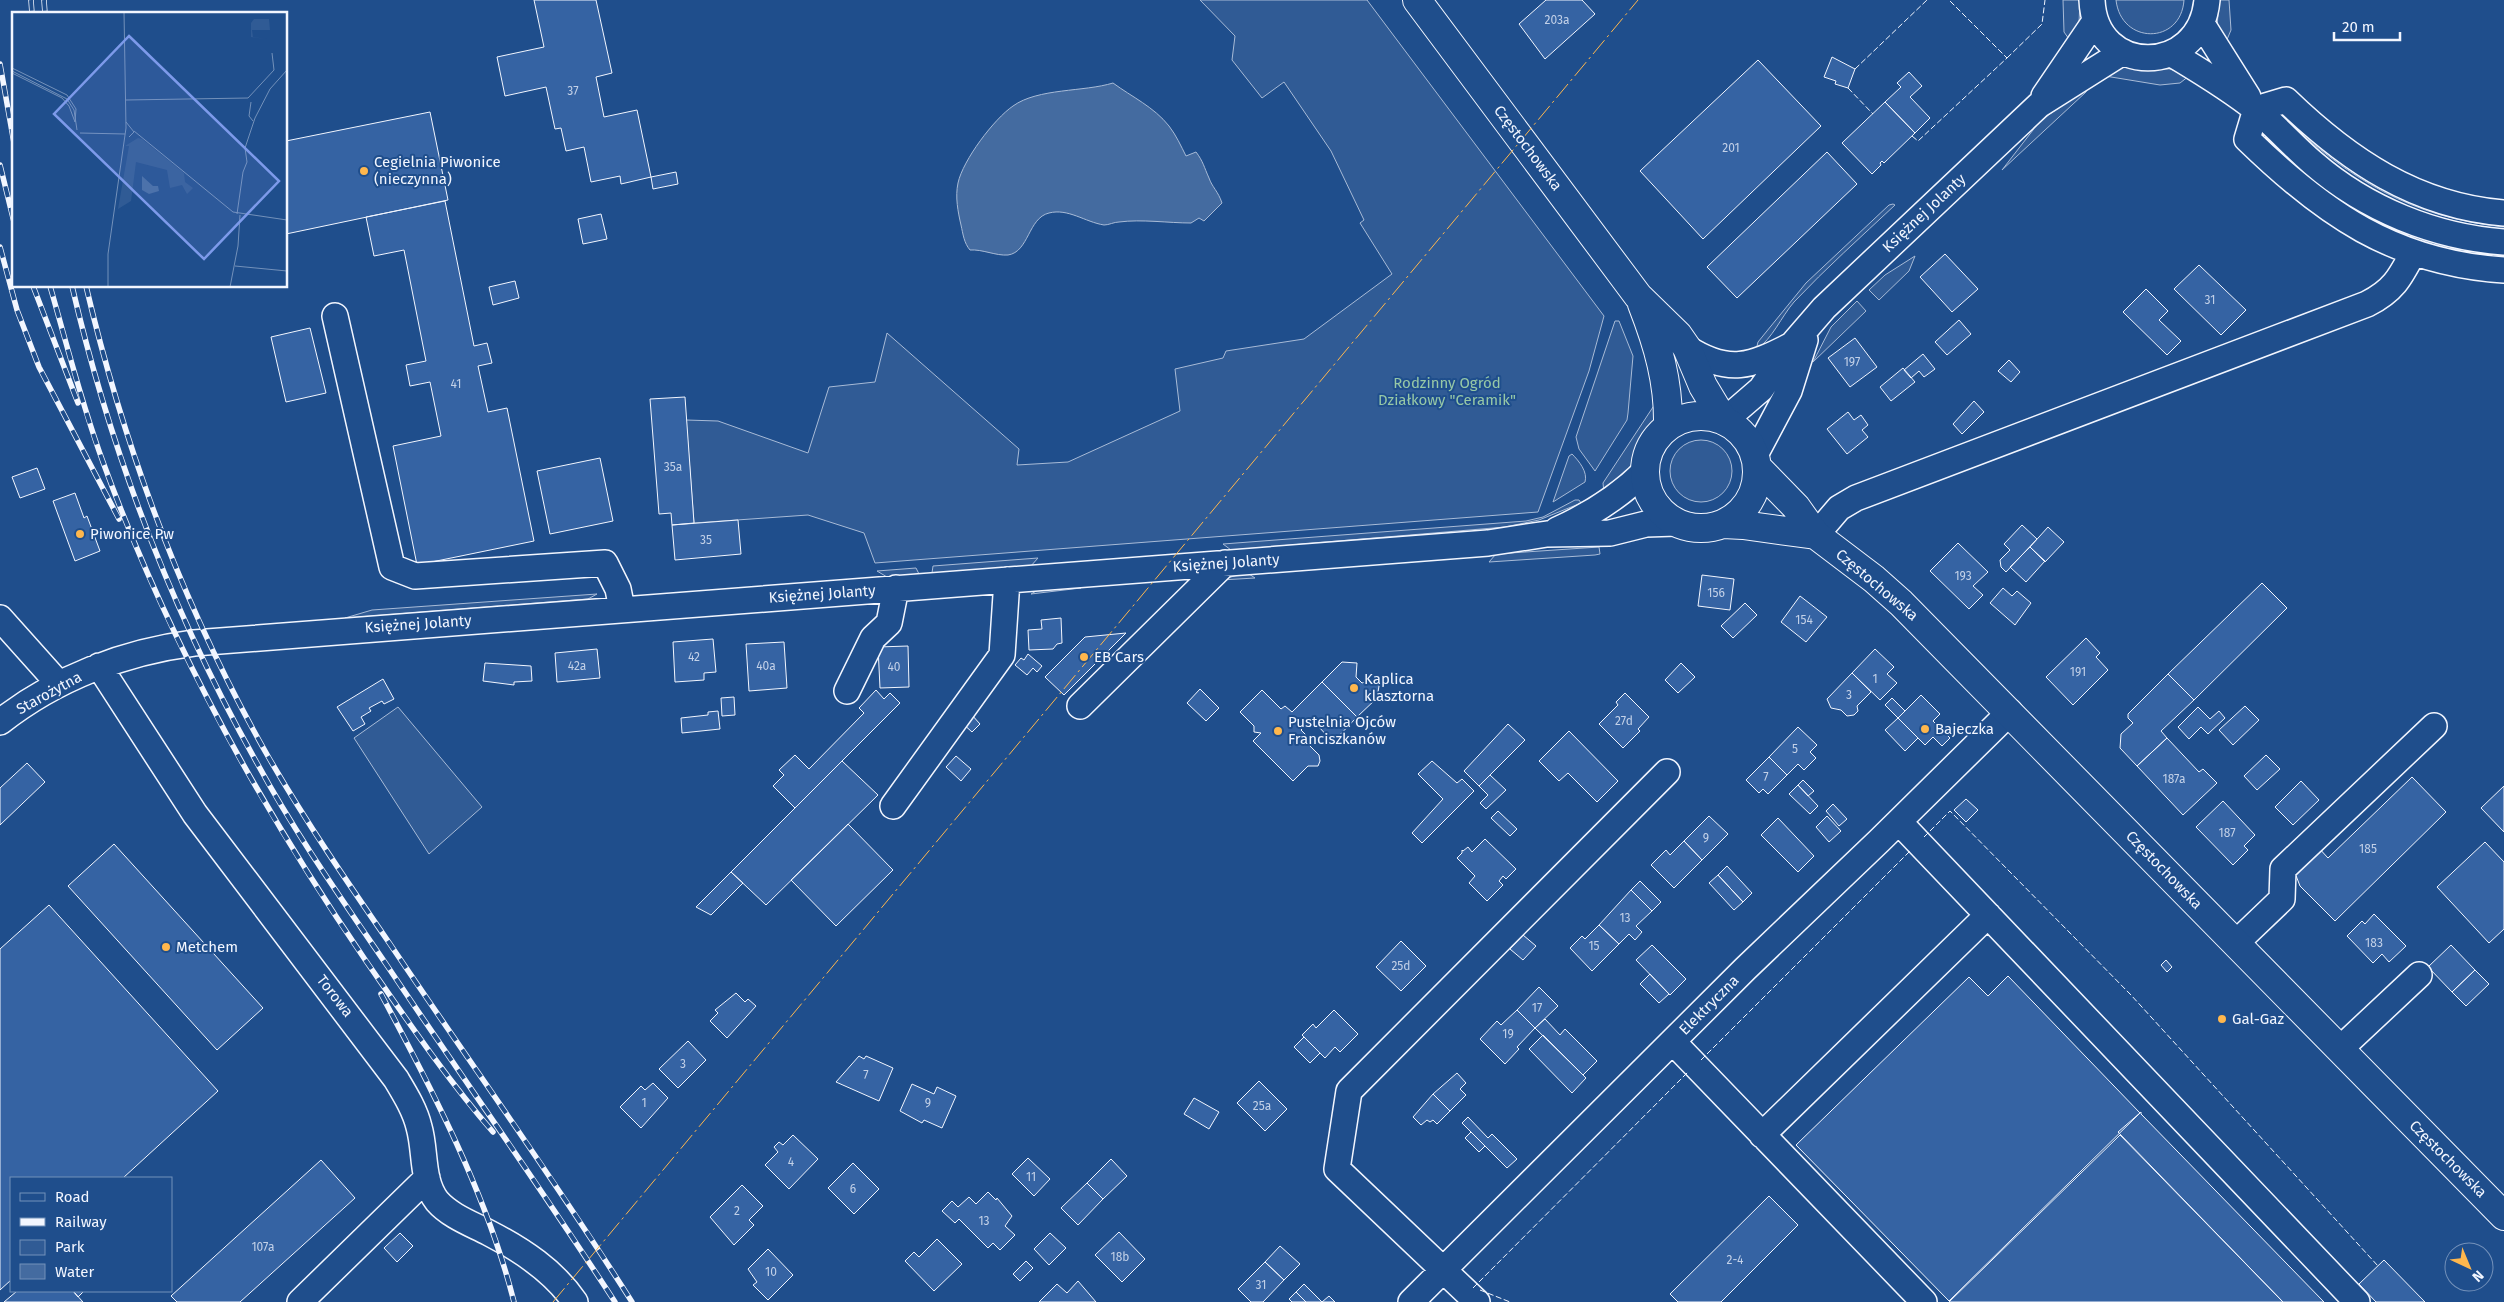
<svg xmlns="http://www.w3.org/2000/svg" width="2504" height="1302" font-family="'Fira Sans',sans-serif">
<style>
.green{fill:#305b95;stroke:#a8bbd7}
.water{fill:#446ba0;stroke:#a8bbd7}
.building{fill:#3563a3;stroke:#f2f6ff}
.lines{fill:none;stroke-linecap:round;stroke-linejoin:round}
.minor-casing{stroke:#f2f6ff;stroke-width:28}
.major-casing{stroke:#f2f6ff;stroke-width:30}
.minor{stroke:#1f4e8c;stroke-width:25}
.major{stroke:#1f4e8c;stroke-width:28}
.rail-casing{stroke:#f2f6ff;stroke-width:5.5}
.rail{stroke:#1f4e8c;stroke-width:4;stroke-dasharray:11;stroke-linecap:butt}
.fence{stroke:#f2f6ff;stroke-width:1;stroke-dasharray:6 2.5;stroke-linecap:butt}
.power{stroke:#ffb74d;stroke-width:1;stroke-dasharray:18 4 2.5 4;stroke-linecap:butt}
.poi-dot{fill:#ffb74d;stroke:#1f4e8c;stroke-width:2}
.labels{text-anchor:middle;stroke-width:4;stroke-linejoin:round;paint-order:stroke}
.number-label{font-size:12px;fill:#c3d1e8}
.street-label{font-size:15px;fill:#f2f6ff;stroke:#1f4e8c}
.poi-label{font-size:15px;fill:#f2f6ff;stroke:#1f4e8c;text-anchor:start}
.park-label{font-size:15px;fill:#97c8a6;stroke:#1f4e8c}
.inset-road{fill:none;stroke:#7391ba;stroke-width:1}
.view{fill:#7d9aea;fill-opacity:0.15;stroke:#7d9aea;stroke-width:2.5}
.inset-edge{fill:none;stroke:#f2f6ff;stroke-width:2.5}
</style>
<rect width="100%" height="100%" fill="#1f4e8c"/>
<path class="green" d="M1200,0H1367L1604,316L1589,371L1538,512L875,563L864,533L808,515L694,523L686,420L718,421L808,453L829,387L875,382L887,333L1019,449L1017,465L1068,462L1180,411L1175,369L1223,358L1226,351L1304,339L1392,274L1360,223L1364,220L1331,151L1284,82L1262,98L1232,60L1235,36Z
M2063,0H2080L2079,23L2069,39L2064,32Z
M2116,0H2184C2181,45 2121,45 2116,0Z
M2219,0H2229L2231,30L2226,42L2217,28Z
M2123,65L2170,69L2189,76L2180,83L2160,85L2105,76Z
M2087,88L2086,92L2002,170L2040,121Z
M2283,117H2286L2345,166L2393,193L2504,223V227C2412,218 2349,179 2283,117Z
M2262,133C2264,142 2281,153 2288,160C2350,216 2421,248 2504,256V259L2475,256L2401,237L2334,201L2260,136Z
M1893,204L1895,205C1861,237 1826,268 1794,302C1781,317 1773,338 1756,350L1758,342L1806,283L1889,205Z
M1915,256L1909,271L1879,300L1869,290L1885,275Z
M1857,301L1866,311L1813,362L1831,327Z
M1615,321H1619L1633,356L1628,413L1627,420L1595,471L1579,449L1576,437Z
M1655,404C1656,411 1657,418 1657,424C1653,451 1622,476 1604,493L1603,483Z
M1670 471a31 31 0 1 1 62 0a31 31 0 1 1-62 0Z
M1572,454C1579,461 1588,472 1585,482L1553,502L1569,456Z
M1575,500H1579L1581,503L1539,520L1505,527L1231,550L1223,544L1526,521L1543,517Z
M1599,547L1600,554L1595,555L1489,562L1496,554Z
M1038,558L1030,567L932,573L933,566Z
M916,568L919,574L887,577L877,571Z
M1241,574H1249L1255,578L1221,580Z
M1071,587L1081,588L1031,594L1038,590Z
M597,594L588,599L345,618L372,610Z
M398,707L482,807L429,854L354,738Z"/>
<path class="water" d="M1113,83C1132,97 1154,107 1169,126C1176,135 1181,146 1186,156L1196,152C1203,161 1204,167 1209,178C1212,187 1218,191 1222,203L1204,221L1199,218L1191,223C1168,223 1142,219 1119,222C1114,222 1109,225 1104,225C1085,222 1068,208 1049,213C1028,218 1029,252 1008,255C996,256 982,249 970,250C964,243 963,234 961,225C958,212 955,197 958,183C963,160 994,119 1013,106C1038,88 1084,92 1113,83Z"/>
<path class="building" d="M534,0H596L612,73L596,77L604,117L637,110L651,177L621,184L620,176L591,182L584,147L566,151L561,128L555,129L546,87L505,96L497,57L544,47Z
M1546,0H1582L1595,14L1545,59L1519,24Z
M1832,57L1855,69L1848,88L1835,84L1836,81L1824,77Z
M1758,60L1821,126L1703,239L1640,171Z
M1909,72L1922,86L1910,97L1930,118L1915,133L1885,102L1901,87L1897,83Z
M1885,102L1915,133L1884,163L1882,161L1880,163L1881,165L1872,174L1842,143Z
M430,112L448,200L286,234V141Z
M1827,152L1857,184L1737,298L1707,267Z
M676,172L678,184L653,189L651,177Z
M445,201L474,346L487,343L492,363L478,366L488,412L507,408L534,541L417,565L393,446L441,436L430,382L410,386L406,365L426,361L404,250L374,256L366,217Z
M601,214L607,239L583,244L578,219Z
M1945,254L1978,289L1952,312L1920,277Z
M2199,265L2246,310L2221,335L2174,289Z
M515,281L519,298L493,305L489,287Z
M2146,289L2168,311L2159,320L2181,341L2167,355L2123,312Z
M1959,320L1971,334L1947,355L1935,342Z
M310,328L326,393L286,402L271,337Z
M1855,338L1877,367L1850,387L1828,358Z
M1923,354L1935,369L1924,377L1919,371L1911,378L1904,370Z
M2009,360L2020,372L2011,382L1998,371Z
M1903,368L1915,382L1891,401L1880,387Z
M685,397L694,523L672,525L671,513L659,514L650,399Z
M1974,401L1984,412L1962,434L1953,424Z
M1848,412L1854,420L1861,415L1868,425L1862,430L1868,437L1847,454L1827,429Z
M600,458L613,521L550,534L537,471Z
M37,468L45,489L20,498L12,477Z
M75,493L84,518L87,516L100,551L75,561L53,501Z
M738,520L741,554L675,560L672,525Z
M2022,525L2037,539L2006,572L2001,567L2000,560L2010,550L2004,544Z
M2048,527L2064,542L2045,562L2030,547Z
M1958,543L1988,572L1973,586L1983,595L1969,609L1930,571Z
M2030,547L2045,561L2026,582L2010,567Z
M1702,575L1734,579L1730,610L1698,606Z
M2262,583L2287,608L2194,700L2168,674Z
M2003,588L2012,596L2017,591L2031,603L2015,625L1990,603Z
M1800,596L1827,617L1806,642L1781,622Z
M1745,603L1757,615L1733,638L1721,626Z
M1061,618L1062,643L1057,644L1053,649L1029,650L1028,630L1042,629L1041,620Z
M1126,633L1064,695L1045,677L1085,637Z
M2086,638L2100,653L2096,657L2108,670L2073,705L2046,677Z
M713,639L716,672L704,673V680L675,682L673,642Z
M784,642L787,688L749,691L746,644Z
M908,646L909,687L880,688L878,647Z
M597,649L600,678L557,682L555,653Z
M1875,649L1894,667L1887,674L1897,683L1880,700L1852,673Z
M1028,654L1042,666L1037,672L1033,668L1027,675L1015,665L1021,658L1024,660Z
M1342,662L1357,663L1356,677L1362,683L1372,680L1379,686L1377,698L1357,717L1322,682Z
M485,663L531,666L532,681L514,682V685L483,681Z
M1681,663L1695,677L1678,693L1665,680Z
M1852,673L1871,692L1857,706L1858,711L1854,715L1847,716L1841,710L1831,708L1827,699Z
M2168,674L2194,700L2161,731L2167,738L2137,766L2120,748L2121,734L2133,723L2128,718V714Z
M383,679L394,699L384,704L382,701L369,708L371,711L361,717L365,724L353,731L337,707Z
M1322,682L1357,717L1333,742L1317,725L1305,726L1301,730L1307,736L1303,739L1319,755L1320,761L1318,766H1308L1293,781L1253,741L1261,733L1254,732V726L1240,712L1262,690L1281,709L1285,706L1292,712Z
M1200,689L1219,708L1206,721L1187,703Z
M876,690L884,699L890,693L900,703L795,808L773,786L784,775L779,770L795,755L809,769L864,713L859,708Z
M1625,693L1649,717L1638,729L1640,731L1623,748L1599,724L1618,705L1616,702Z
M1921,695L1940,714L1933,721L1950,738L1942,746L1933,737L1925,745L1898,718Z
M734,697L735,715L722,716L721,698Z
M1892,698L1905,711L1898,718L1885,705Z
M2245,706L2259,720L2233,745L2219,730Z
M2198,707L2210,719L2219,711L2225,718L2208,734L2201,727L2189,739L2178,727Z
M718,711L720,729L682,733L681,718L708,715V712Z
M971,714L980,724L972,732L962,723Z
M1898,718L1918,738L1905,751L1885,730Z
M1508,724L1525,740L1479,786L1464,771Z
M1798,727L1817,745L1810,752L1816,758L1804,770L1798,764L1787,775L1769,757Z
M1569,731L1618,781L1597,802L1568,773L1559,781L1539,761Z
M2167,738L2199,772L2203,769L2217,783L2183,815L2137,766Z
M2266,755L2280,769L2257,790L2244,776Z
M956,756L971,769L961,781L946,767Z
M1769,757L1787,775L1768,794L1763,789L1759,793L1746,780Z
M842,761L878,795L766,905L731,872Z
M1432,761L1457,783L1462,779L1474,791L1422,843L1412,833L1443,799L1418,774Z
M27,763L45,782L0,825V788Z
M1490,775L1506,790L1486,809L1480,803L1488,795L1479,786Z
M2412,777L2446,812L2335,921L2300,886L2295,873L2317,846L2328,858Z
M1803,780L1814,791L1808,796L1798,785Z
M2301,781L2319,800L2293,825L2275,807Z
M1798,785L1818,806L1810,814L1789,794Z
M2504,786V832L2481,808Z
M1966,799L1978,810L1966,822L1954,810Z
M2223,801L2255,835L2244,846L2248,850L2233,865L2196,827Z
M1833,804L1847,819L1839,826L1826,811Z
M1498,811L1517,829L1510,836L1491,818Z
M1709,816L1728,834L1702,860L1684,841Z
M1827,816L1841,831L1829,842L1816,827Z
M1778,818L1814,856L1798,872L1761,835Z
M848,824L893,870L836,926L791,880Z
M1485,839L1516,869L1506,879L1503,876L1499,881L1503,885L1487,901L1469,883L1475,876L1457,858L1462,853V850L1463,851L1468,847L1472,852Z
M1684,841L1702,860L1674,888L1651,865L1666,850L1670,855Z
M2485,842L2504,862V929L2489,943L2437,887Z
M114,844L263,1008L217,1050L68,886Z
M1727,866L1752,893L1743,902L1718,875Z
M731,872L743,883L711,915L696,907Z
M1718,875L1743,902L1734,910L1709,883Z
M1640,881L1661,902L1652,911L1631,890Z
M1631,890L1652,911L1636,926L1642,932L1635,940L1629,934L1619,944L1599,925Z
M49,905L218,1091L123,1178H11V1280L0,1290V949Z
M2374,914L2406,946L2389,962L2382,954L2373,963L2347,936L2362,921L2365,924Z
M1599,925L1619,944L1592,971L1570,948L1582,936L1585,939Z
M1523,935L1536,946L1523,960L1510,949Z
M1401,941L1426,966L1401,991L1376,967Z
M1652,945L1686,979L1670,995L1636,960Z
M2451,945L2475,970L2452,992L2428,967Z
M2166,960L2172,967L2167,972L2161,965Z
M2475,970L2489,984L2466,1006L2452,992Z
M1650,974L1669,994L1659,1003L1640,984Z
M2008,976L2140,1113L1949,1301L1796,1145L1969,977L1988,996Z
M1539,987L1558,1006L1535,1028L1517,1010Z
M736,993L745,1002L748,999L756,1006L727,1038L710,1021L718,1013L715,1010Z
M1334,1010L1358,1034L1340,1052L1335,1047L1325,1058L1302,1035L1313,1024L1316,1028Z
M1517,1010L1535,1028L1517,1047L1519,1049L1505,1064L1480,1039L1497,1021L1501,1025Z
M1545,1019L1560,1035L1565,1029L1597,1061L1583,1075L1535,1028Z
M1543,1035L1586,1078L1572,1093L1529,1049Z
M1304,1037L1320,1053L1310,1063L1294,1047Z
M688,1041L706,1060L678,1088L659,1069Z
M859,1056L864,1059L866,1056L893,1068L879,1101L836,1082Z
M1457,1073L1466,1083L1460,1089L1466,1095L1450,1111L1433,1094Z
M1259,1081L1287,1109L1265,1131L1237,1103Z
M653,1083L668,1098L641,1128L620,1107L641,1086L645,1090Z
M912,1084L934,1094L937,1087L956,1096L942,1128L924,1120L922,1123L900,1111Z
M1433,1094L1450,1111L1437,1124L1433,1120L1430,1122L1427,1120L1421,1125L1413,1117Z
M1194,1098L1219,1112L1209,1129L1184,1114Z
M2141,1112V1114L2324,1302H2283L2118,1132Z
M1468,1117L1488,1138L1492,1134L1517,1159L1507,1168L1462,1123Z
M1471,1132L1485,1146L1479,1152L1465,1138Z
M793,1135L818,1159L789,1189L765,1165L778,1152L774,1147L779,1142L783,1145Z
M2120,1135L2283,1302H1949Z
M1028,1158L1050,1179L1034,1196L1012,1174Z
M1111,1159L1127,1176L1103,1199L1087,1183Z
M321,1160L355,1198L240,1302H177L171,1296Z
M853,1163L879,1189L854,1214L828,1188Z
M1087,1183L1103,1199L1078,1225L1061,1208Z
M742,1185L763,1206L749,1220L754,1225L734,1245L710,1217Z
M988,1192L996,1200L997,1198L1012,1216L1005,1226L1015,1235L1000,1250L993,1243L988,1248L959,1219L955,1223L942,1211L952,1201L958,1207L969,1197L976,1204Z
M1769,1196L1798,1225L1721,1302H1678L1670,1294Z
M1119,1232L1145,1259L1122,1282L1095,1255Z
M400,1233L413,1246L397,1262L384,1248Z
M1050,1233L1066,1248L1049,1265L1034,1249Z
M937,1239L962,1264L934,1291L905,1261L914,1252L919,1257Z
M1280,1246L1300,1264L1284,1280L1265,1262Z
M768,1249L793,1275L768,1300L753,1285L757,1282L748,1269Z
M2384,1260L2425,1302H2376L2359,1284Z
M1026,1261L1033,1268L1020,1281L1013,1274Z
M1265,1262L1284,1280L1263,1302H1251L1238,1289Z
M1078,1281L1096,1302H1039L1057,1284L1067,1293Z
M1304,1284L1322,1302L1329,1296L1335,1302H1306L1296,1292Z
M17,1291H73L83,1302H4Z
M73,1291H84L78,1297Z
M1296,1292L1306,1302H1292L1289,1299Z"/>
<g class="lines">
<defs>
<path id="minor" d="M2092,0C2095,77 2200,77 2207,0
M2202,24L2248,97
M2172,54C2200,71 2229,88 2255,109C2275,125 2293,146 2313,163C2366,209 2435,237 2504,242
M2044,96L2095,21
M2256,109L2247,139C2323,213 2394,263 2504,270
M2256,109L2286,100C2348,160 2416,206 2504,213
M335,316L392,567L415,576L605,563L618,589L622,609
M1687,348C1729,375 1751,366 1792,345
M1724,421L1761,389L1792,345L1824,308L2039,105L2123,52
M1755,455L1789,391L1805,340
M1557,530C1590,515 1619,497 1645,471
M1816,535L1839,508L1856,498L2367,304C2393,291 2400,278 2413,253
M0,618L59,684
M99,666L195,814L396,1079C405,1094 415,1110 419,1127C426,1151 421,1180 437,1201C450,1216 472,1224 489,1233C522,1250 554,1271 575,1302
M847,691L873,638L889,623L896,588
M1080,706L1225,563
M0,722C56,678 124,652 194,643L1488,543L1547,534L1610,533L1646,524L1676,523
M893,806L1002,655L1007,580
M1899,822L2357,1302
M2236,943L2282,899L2283,869L2434,726
M1673,1042L1924,1302
M2340,1049L2419,975
M1762,1135L1988,915
M300,1302L427,1178
M1411,1302L1745,969L1879,841L2010,712
M1477,1302L1337,1169L1349,1091L1667,772"/>
<path id="major" d="M1417,0L1638,296L1678,335L1687,348L1703,386L1724,421
M1642,304C1658,345 1669,382 1668,427
M1645 472a56 56 0 1 1 112 0a56 56 0 1 1-112 0Z
M1757,467L1796,507L1816,535L1874,579L1901,603L2504,1216
M1723,524L1743,525L1816,535"/>
</defs>
<use href="#minor" class="minor-casing"/>
<use href="#major" class="major-casing"/>
<use href="#minor" class="minor"/>
<use href="#major" class="major"/>
<defs>
<path id="rail" d="M31,0L32,14
M44,0L45,14
M0,64L14,143
M0,165L14,222
M0,247L17,310L39,367L119,519
M33,286L78,403
M50,286C67,345 82,405 103,462C168,641 259,805 366,961C407,1020 446,1078 493,1132
M72,286C111,453 173,614 257,763C295,833 341,898 386,964C462,1077 541,1188 615,1302
M86,286C125,451 185,611 269,758C306,822 348,883 390,944C470,1063 555,1180 632,1302
M381,994C433,1091 487,1195 514,1302"/>
</defs>
<use href="#rail" class="rail-casing"/>
<use href="#rail" class="rail"/>
<path class="fence" d="M2007,58L2042,24L2045,0
M1855,69L1927,0
M1848,88L1873,114
M1912,136L1918,141L2007,58L1949,0
M1924,837L1950,811L2131,995L2378,1266
M1701,1060L1911,850
M1473,1288L1688,1072
M1480,1290L1510,1302"/>
<path class="power" d="M553,1302L1638,0"/>
</g>
<g class="poi-dot">
<circle cx="364" cy="171" r="5"/>
<circle cx="80" cy="534" r="5"/>
<circle cx="1084" cy="657" r="5"/>
<circle cx="1354" cy="688" r="5"/>
<circle cx="1925" cy="729" r="5"/>
<circle cx="1278" cy="731" r="5"/>
<circle cx="166" cy="947" r="5"/>
<circle cx="2222" cy="1019" r="5"/>
</g>
<g class="labels">
<g class="number-label">
<text x="1557" y="24">203a</text>
<text x="573" y="95">37</text>
<text x="1731" y="152">201</text>
<text x="2210" y="304">31</text>
<text x="1852" y="366">197</text>
<text x="456" y="388">41</text>
<text x="673" y="471">35a</text>
<text x="706" y="544">35</text>
<text x="1963" y="580">193</text>
<text x="1716" y="597">156</text>
<text x="1804" y="624">154</text>
<text x="694" y="661">42</text>
<text x="577" y="670">42a</text>
<text x="766" y="670">40a</text>
<text x="894" y="671">40</text>
<text x="2078" y="676">191</text>
<text x="1875" y="683">1</text>
<text x="1849" y="699">3</text>
<text x="1624" y="725">27d</text>
<text x="1795" y="753">5</text>
<text x="1766" y="781">7</text>
<text x="2174" y="783">187a</text>
<text x="2227" y="837">187</text>
<text x="1706" y="842">9</text>
<text x="2368" y="853">185</text>
<text x="1625" y="922">13</text>
<text x="2374" y="947">183</text>
<text x="1594" y="950">15</text>
<text x="1401" y="970">25d</text>
<text x="1537" y="1012">17</text>
<text x="1508" y="1038">19</text>
<text x="683" y="1068">3</text>
<text x="866" y="1079">7</text>
<text x="644" y="1107">1</text>
<text x="928" y="1107">9</text>
<text x="1262" y="1110">25a</text>
<text x="791" y="1166">4</text>
<text x="1031" y="1181">11</text>
<text x="853" y="1193">6</text>
<text x="737" y="1215">2</text>
<text x="984" y="1225">13</text>
<text x="263" y="1251">107a</text>
<text x="1120" y="1261">18b</text>
<text x="1735" y="1264">2-4</text>
<text x="771" y="1276">10</text>
<text x="1261" y="1289">31</text>
</g>
<g class="street-label">
<text transform="translate(1528 148) rotate(53)" y="5">Częstochowska</text>
<text transform="translate(1924 213) rotate(-43)" y="5">Księżnej Jolanty</text>
<text transform="translate(1226 563) rotate(-4)" y="5">Księżnej Jolanty</text>
<text transform="translate(1877 585) rotate(40)" y="5">Częstochowska</text>
<text transform="translate(822 594) rotate(-4)" y="5">Księżnej Jolanty</text>
<text transform="translate(418 624) rotate(-4)" y="5">Księżnej Jolanty</text>
<text transform="translate(49 693) rotate(-29)" y="5">Starożytna</text>
<text transform="translate(2164 870) rotate(46)" y="5">Częstochowska</text>
<text transform="translate(335 996) rotate(52)" y="5">Torowa</text>
<text transform="translate(1709 1005) rotate(-45)" y="5">Elektryczna</text>
<text transform="translate(2448 1159) rotate(45)" y="5">Częstochowska</text>
</g>
<g class="poi-label">
<text x="374" y="167">Cegielnia Piwonice<tspan x="374" dy="17">(nieczynna)</tspan></text>
<text x="90" y="539">Piwonice Pw</text>
<text x="1094" y="662">EB Cars</text>
<text x="1364" y="684">Kaplica<tspan x="1364" dy="17">klasztorna</tspan></text>
<text x="1288" y="727">Pustelnia Ojców<tspan x="1288" dy="17">Franciszkanów</tspan></text>
<text x="1935" y="734">Bajeczka</text>
<text x="176" y="952">Metchem</text>
<text x="2232" y="1024">Gal-Gaz</text>
</g>
<g class="park-label">
<text x="1447" y="388">Rodzinny Ogród<tspan x="1447" dy="17">Działkowy "Ceramik"</tspan></text>
</g>
</g>
<g transform="translate(12 12)">
<rect width="275" height="275" fill="#1f4e8c"/>
<path d="M242,7H257L258,18H240L241,25L255,27L239,25V11ZM126,126L130,127L172,161L173,170L181,176L175,182L170,173L158,176L155,158L124,150L119,189L106,197L117,134H113Z" fill="#305b95"/>
<path d="M130,164L141,174H146L147,179L137,182L130,178Z" fill="#446ba0"/>
<path class="inset-road" d="M0,56L55,83L64,97L63,110M0,59L55,87L62,98L65,118M0,61L50,86L57,94L63,110M114,88L236,86L262,58L260,41M239,90L237,104L241,109M114,110L122,120L117,125M122,119L221,200L275,208M68,121L113,122M225,202L231,160L235,150L233,136L243,106L258,77L275,58M223,254L275,259M96,275V242L114,116L112,0M218,275L226,234L228,203"/>
<path class="view" d="M117,24L267,169L192,247L42,102Z"/>
<rect width="275" height="275" class="inset-edge"/>
</g>
<rect x="10" y="1177" width="162" height="115" fill="#1f4e8c" stroke="#7391ba"/>
<rect x="20" y="1193" width="25" height="8" fill="#1f4e8c" stroke="#7391ba"/>
<text x="55" y="1202" font-size="15" fill="#f2f6ff">Road</text>
<rect x="20" y="1218" width="25" height="8" fill="#f2f6ff" stroke="#7391ba"/>
<text x="55" y="1227" font-size="15" fill="#f2f6ff">Railway</text>
<rect x="20" y="1240" width="25" height="15" fill="#305b95" stroke="#7391ba"/>
<text x="55" y="1252" font-size="15" fill="#f2f6ff">Park</text>
<rect x="20" y="1264" width="25" height="15" fill="#446ba0" stroke="#7391ba"/>
<text x="55" y="1277" font-size="15" fill="#f2f6ff">Water</text>
<g transform="translate(2469 1267) rotate(136)"><circle r="24" fill="#1f4e8c" stroke="#7391ba"/>
<path d="M0-4L9 19L0 12L-9 19Z" fill="#ffb74d"/>
<text y="-8" font-size="14" font-weight="bold" text-anchor="middle" fill="#f2f6ff">N</text>
</g>
<path d="M2334 32v8h66v-8" fill="none" stroke="#f2f6ff" stroke-width="2.5"/>
<text x="2342" y="32" font-size="15" fill="#f2f6ff" stroke="#1f4e8c" stroke-width="4" paint-order="stroke">20 m</text>
</svg>
